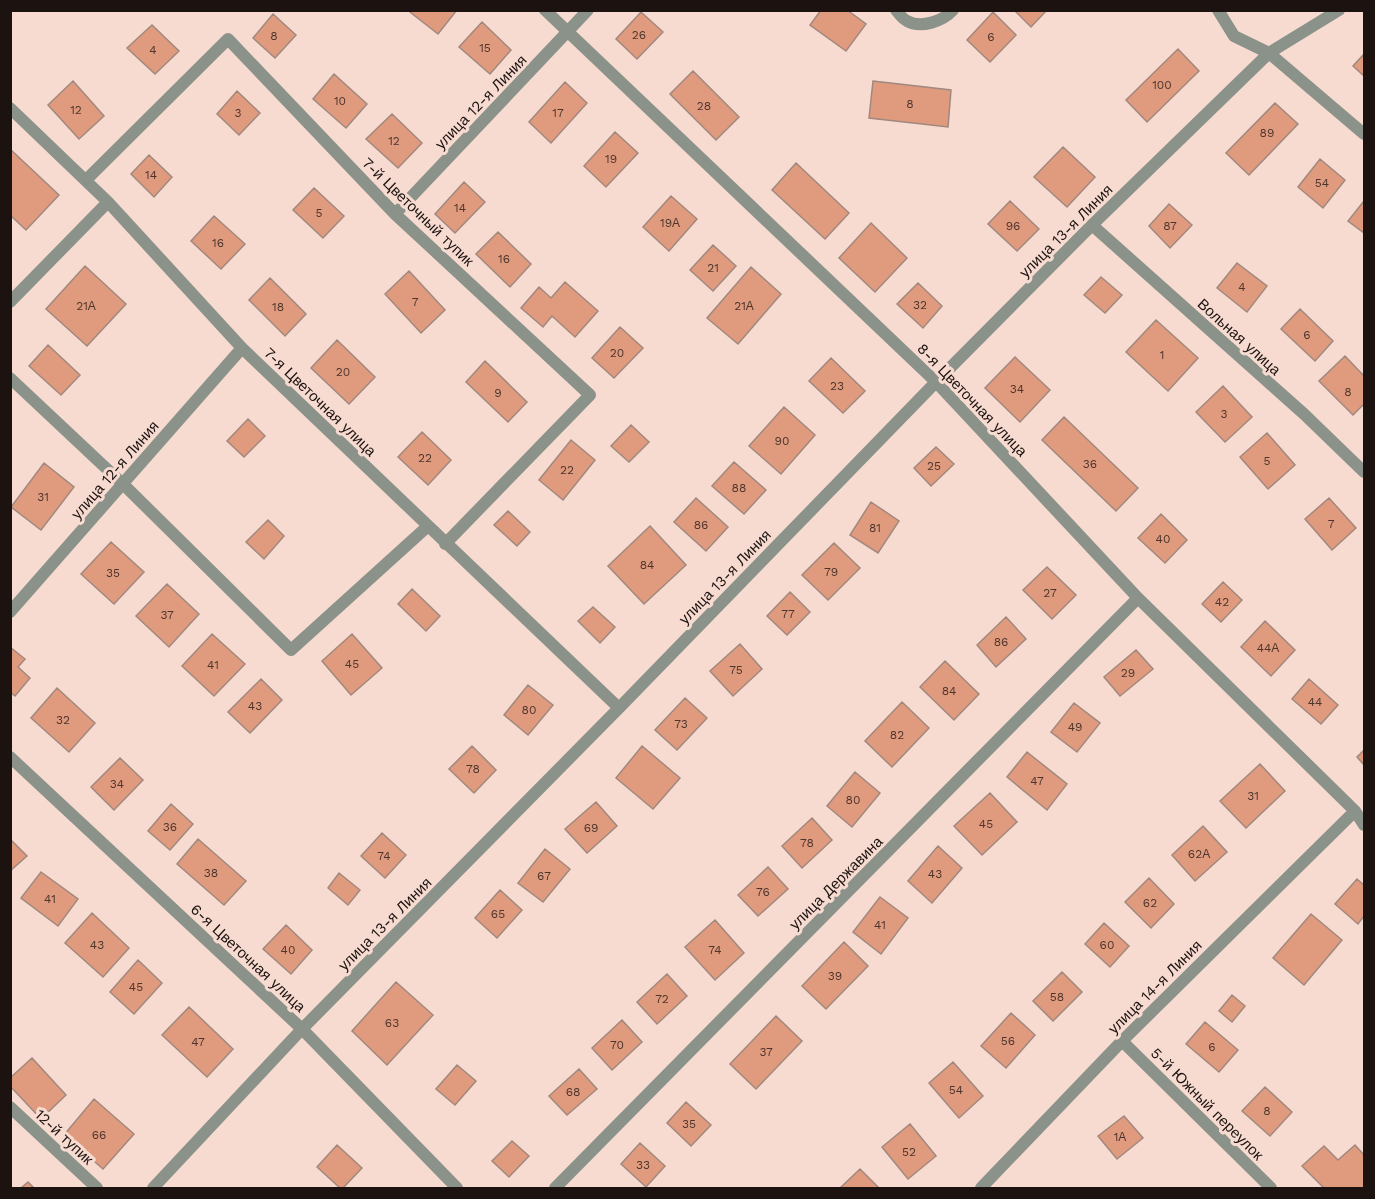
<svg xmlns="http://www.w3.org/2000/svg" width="1375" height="1199" font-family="'Work Sans',sans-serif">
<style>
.building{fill:#e09b7e;stroke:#a1887e;stroke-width:1.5}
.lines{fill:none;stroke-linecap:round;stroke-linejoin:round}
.service{stroke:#8b9289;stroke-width:12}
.labels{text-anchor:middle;stroke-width:6;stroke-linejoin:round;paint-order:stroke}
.number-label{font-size:12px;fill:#4d352c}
.street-label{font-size:15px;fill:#1c1310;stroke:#f7dbd1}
</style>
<rect width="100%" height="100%" fill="#f7dbd1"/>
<path class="building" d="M411,10H457L438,34L410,12Z
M821,10H847L866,24L846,51L810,25Z
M1014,10H1047L1031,27Z
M641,12L663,32L637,59L616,39Z
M993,12L1016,35L990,62L967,40Z
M273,14L296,35L275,58L253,38Z
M482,22L511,50L490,74L459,47Z
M152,25L179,51L155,74L127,48Z
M1178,49L1199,71L1147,122L1126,100Z
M1364,54V76L1353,66Z
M693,71L739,117L716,140L670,94Z
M334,74L367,104L346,128L313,99Z
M73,81L104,116L79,139L48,105Z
M873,81L951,90L948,127L869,118Z
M565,82L587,103L551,143L529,122Z
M237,91L260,113L239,135L217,114Z
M1275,103L1298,124L1249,175L1226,153Z
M392,114L422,143L398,168L366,139Z
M615,132L638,153L606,187L584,166Z
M1063,147L1095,177L1067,207L1034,177Z
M10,149L59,195L26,230L10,215Z
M149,155L172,177L154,197L131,174Z
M1320,159L1345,180L1323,208L1298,187Z
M796,163L849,213L825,239L772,190Z
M464,182L485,202L455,233L435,214Z
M314,188L344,216L323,238L293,210Z
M671,196L697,219L669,251L643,227Z
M1010,201L1039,229L1017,251L988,224Z
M1364,201V233L1348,221Z
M1169,204L1192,225L1170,248L1149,226Z
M214,216L245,244L221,269L191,241Z
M871,223L907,258L875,292L839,258Z
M498,232L531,264L510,287L476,254Z
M713,245L736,266L713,291L690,270Z
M1237,263L1267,286L1247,312L1217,288Z
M85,266L126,304L87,346L46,309Z
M751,267L781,294L738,344L707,318Z
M409,271L445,310L421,333L385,294Z
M1101,277L1122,295L1105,313L1084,295Z
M270,278L306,314L285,336L249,300Z
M565,282L598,311L575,337L552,316L543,327L521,308L539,287L551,298Z
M918,283L942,306L923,328L897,304Z
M1300,309L1333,341L1315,361L1281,329Z
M1156,320L1198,358L1168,391L1126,352Z
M620,327L643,348L614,378L592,358Z
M337,340L375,377L349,404L311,368Z
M48,345L80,375L61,395L29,366Z
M1345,356L1364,376V404L1353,415L1319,381Z
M1015,357L1050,390L1020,422L985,388Z
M831,358L865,391L843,413L809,381Z
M485,361L527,402L508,422L466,382Z
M1223,386L1252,417L1225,442L1196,412Z
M784,407L815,435L781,474L749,446Z
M1064,417L1138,488L1116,511L1042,440Z
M248,419L265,436L244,457L227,441Z
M631,425L649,442L629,462L611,446Z
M422,432L451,460L428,485L398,457Z
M1267,433L1295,465L1268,489L1240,457Z
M571,440L595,460L563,500L539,480Z
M936,447L954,464L931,486L914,468Z
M734,462L766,490L744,514L712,486Z
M44,463L74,487L41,530L11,507Z
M696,498L728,527L706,551L674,522Z
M1329,498L1356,528L1332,550L1305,519Z
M871,502L899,521L878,553L850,535Z
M508,511L530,532L517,546L494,525Z
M1161,514L1187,540L1165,563L1138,538Z
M268,520L284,536L264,559L246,542Z
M650,526L686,565L644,604L608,566Z
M111,542L144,572L114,604L81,574Z
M834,543L860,568L828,600L802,575Z
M1047,567L1076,595L1052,619L1023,590Z
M1223,582L1242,600L1221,622L1202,604Z
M167,584L199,614L169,647L136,616Z
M412,589L440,616L426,631L398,604Z
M790,592L810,612L787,635L767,616Z
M593,607L615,627L600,643L578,621Z
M1006,617L1026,639L996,667L977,645Z
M1265,621L1295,650L1271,676L1241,647Z
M212,634L245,664L214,696L182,666Z
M352,634L382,668L351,695L322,661Z
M740,644L762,669L733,696L710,671Z
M10,647L25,659L18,667L30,678L15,696L10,692Z
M1136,650L1153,669L1120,696L1104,677Z
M945,661L979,694L954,720L920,687Z
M261,679L282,700L250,733L228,712Z
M1309,679L1338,705L1321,724L1292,699Z
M528,685L553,705L528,735L504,715Z
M57,688L95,723L69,752L31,718Z
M685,698L707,718L677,750L655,730Z
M902,702L929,728L892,767L865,741Z
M1074,703L1100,723L1077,752L1051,732Z
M472,746L496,770L474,793L449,769Z
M642,746L680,778L653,809L616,778Z
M1364,750V765L1357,757Z
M1027,752L1067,784L1047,810L1007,777Z
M120,758L143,780L114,810L91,787Z
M1260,764L1285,791L1246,828L1220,801Z
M855,772L880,793L852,827L827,806Z
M990,793L1017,822L982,855L954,826Z
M596,802L617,826L587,853L565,829Z
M171,804L193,824L170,850L148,831Z
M812,818L832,840L802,868L782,846Z
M1203,826L1227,852L1195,881L1172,855Z
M382,833L406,855L385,878L361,856Z
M10,839L27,856L10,871Z
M198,839L246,881L224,905L177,864Z
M938,846L962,868L932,903L908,881Z
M545,849L570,869L543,902L518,883Z
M768,867L788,889L758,916L738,895Z
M41,872L78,899L58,926L21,898Z
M339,873L360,890L348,905L328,888Z
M1149,878L1174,904L1151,928L1125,902Z
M1357,879L1364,885V916L1358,924L1335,904Z
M500,890L522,910L497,938L475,918Z
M880,897L908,918L881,954L853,932Z
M92,913L129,948L103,977L65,943Z
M1311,914L1342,940L1304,985L1273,958Z
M715,920L744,953L715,980L685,947Z
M1104,923L1129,946L1110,967L1085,944Z
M286,925L312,950L291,974L263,949Z
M844,942L868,966L826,1009L802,986Z
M138,960L162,983L134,1014L110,992Z
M1062,972L1082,992L1053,1021L1033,1001Z
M667,974L687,996L657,1024L637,1002Z
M396,982L433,1015L387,1065L352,1031Z
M1232,995L1245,1006L1232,1022L1219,1011Z
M189,1007L233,1049L207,1077L162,1035Z
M1011,1013L1035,1035L1006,1068L981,1046Z
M776,1016L802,1041L756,1089L730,1064Z
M622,1020L642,1042L612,1070L592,1048Z
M1205,1022L1238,1050L1219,1072L1186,1044Z
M32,1058L66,1095L41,1119L10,1086V1078Z
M953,1062L983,1096L959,1118L929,1083Z
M457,1065L476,1081L455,1105L436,1089Z
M579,1069L597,1089L567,1115L549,1096Z
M1265,1087L1292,1112L1270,1136L1242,1111Z
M94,1099L134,1134L103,1169L64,1135Z
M686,1102L711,1125L691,1146L667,1123Z
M1124,1116L1143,1138L1117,1159L1098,1136Z
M910,1124L936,1156L908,1179L882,1147Z
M512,1141L529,1156L509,1177L492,1161Z
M640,1143L665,1166L646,1187L621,1164Z
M337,1145L362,1168L343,1188H340L317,1167Z
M1355,1145L1364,1155V1188H1324L1302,1166L1324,1146L1338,1160Z
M860,1169L879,1188H840Z
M28,1182L34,1188H21Z"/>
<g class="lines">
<path class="service" d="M545,10L936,382L1138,598L1355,811L1364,825
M896,10C899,14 903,19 907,21C921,29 943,21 953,10
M1218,10L1234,36L1269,53L1364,134
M10,108L108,202L242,348L619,708
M86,180L228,39L395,214L590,395L445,544
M395,214L588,10
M1092,225L1304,414L1364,472
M10,302L108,202
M10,378L124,485L291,650L428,526
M10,612L242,348
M10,757L302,1029L457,1188
M1122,1041L1271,1188
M10,1107L97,1188
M153,1188L302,1029L619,708L936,382L1092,225L1269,53L1339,10
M555,1188L1138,598
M981,1188L1122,1041L1355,811"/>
</g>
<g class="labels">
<g class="number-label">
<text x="639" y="39">26</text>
<text x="274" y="40">8</text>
<text x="991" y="41">6</text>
<text x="485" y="52">15</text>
<text x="153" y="54">4</text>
<text x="1162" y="89">100</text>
<text x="340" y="105">10</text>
<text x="910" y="108">8</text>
<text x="704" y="110">28</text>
<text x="76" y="114">12</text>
<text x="238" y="117">3</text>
<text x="558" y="117">17</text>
<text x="1267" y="137">89</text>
<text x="394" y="145">12</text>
<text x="611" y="163">19</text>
<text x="151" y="179">14</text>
<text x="1322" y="187">54</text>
<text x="460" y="212">14</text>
<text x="319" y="217">5</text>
<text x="670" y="227">19А</text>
<text x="1013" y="230">96</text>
<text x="1170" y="230">87</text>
<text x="218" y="247">16</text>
<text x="504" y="263">16</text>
<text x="713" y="272">21</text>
<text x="1242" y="291">4</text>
<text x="415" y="306">7</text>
<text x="920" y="309">32</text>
<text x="86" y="310">21А</text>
<text x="744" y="310">21А</text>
<text x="278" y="311">18</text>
<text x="1307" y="339">6</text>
<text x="617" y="357">20</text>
<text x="1162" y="359">1</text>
<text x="343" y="376">20</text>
<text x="837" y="390">23</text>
<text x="1017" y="393">34</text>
<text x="1348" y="396">8</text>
<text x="498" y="397">9</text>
<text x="1224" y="418">3</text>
<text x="782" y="445">90</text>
<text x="425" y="462">22</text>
<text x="1267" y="465">5</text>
<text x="1090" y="468">36</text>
<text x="934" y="470">25</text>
<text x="567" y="474">22</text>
<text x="739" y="492">88</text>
<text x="43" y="501">31</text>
<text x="1331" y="528">7</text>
<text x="701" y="529">86</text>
<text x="875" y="532">81</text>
<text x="1163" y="543">40</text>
<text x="647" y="569">84</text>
<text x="831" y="576">79</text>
<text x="113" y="577">35</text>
<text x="1050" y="597">27</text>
<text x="1222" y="606">42</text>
<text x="788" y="618">77</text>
<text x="167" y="619">37</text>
<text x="1001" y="646">86</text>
<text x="1268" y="652">44А</text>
<text x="352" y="668">45</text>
<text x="213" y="669">41</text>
<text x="736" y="674">75</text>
<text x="1128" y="677">29</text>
<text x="949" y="695">84</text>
<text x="1315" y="706">44</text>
<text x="255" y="710">43</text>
<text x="529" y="714">80</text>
<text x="63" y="724">32</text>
<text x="681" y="728">73</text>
<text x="1075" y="731">49</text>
<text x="897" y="739">82</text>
<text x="473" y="773">78</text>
<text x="1037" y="785">47</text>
<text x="117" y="788">34</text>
<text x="1253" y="800">31</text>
<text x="853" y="804">80</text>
<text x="986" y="828">45</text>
<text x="170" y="831">36</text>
<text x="591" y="832">69</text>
<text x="807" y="847">78</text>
<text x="1199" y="858">62А</text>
<text x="384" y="860">74</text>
<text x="211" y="877">38</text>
<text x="935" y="878">43</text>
<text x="544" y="880">67</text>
<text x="763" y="896">76</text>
<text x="50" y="903">41</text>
<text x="1150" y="907">62</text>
<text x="498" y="918">65</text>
<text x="880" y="929">41</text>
<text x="97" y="949">43</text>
<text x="1107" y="949">60</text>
<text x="288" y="954">40</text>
<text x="715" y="954">74</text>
<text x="835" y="980">39</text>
<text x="136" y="991">45</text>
<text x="1057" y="1001">58</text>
<text x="662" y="1003">72</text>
<text x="392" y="1027">63</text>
<text x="1008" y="1045">56</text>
<text x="198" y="1046">47</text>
<text x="617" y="1049">70</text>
<text x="1212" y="1051">6</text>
<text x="766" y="1056">37</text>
<text x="956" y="1094">54</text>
<text x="573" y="1096">68</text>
<text x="1267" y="1115">8</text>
<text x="689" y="1128">35</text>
<text x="99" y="1139">66</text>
<text x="1120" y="1141">1А</text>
<text x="909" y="1156">52</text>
<text x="643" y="1169">33</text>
</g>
<g class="street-label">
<text transform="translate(481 102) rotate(-46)" y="5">улица 12-я Линия</text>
<text transform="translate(418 212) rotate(44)" y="5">7-й Цветочный тупик</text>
<text transform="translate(1066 231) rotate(-45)" y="5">улица 13-я Линия</text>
<text transform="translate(1239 337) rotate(42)" y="5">Вольная улица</text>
<text transform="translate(972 400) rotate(46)" y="5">8-я Цветочная улица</text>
<text transform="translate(320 402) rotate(44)" y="5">7-я Цветочная улица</text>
<text transform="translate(115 470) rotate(-49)" y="5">улица 12-я Линия</text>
<text transform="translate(725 577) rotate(-46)" y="5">улица 13-я Линия</text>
<text transform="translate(836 883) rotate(-45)" y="5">улица Державина</text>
<text transform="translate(385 924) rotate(-45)" y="5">улица 13-я Линия</text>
<text transform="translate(248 958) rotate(43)" y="5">6-я Цветочная улица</text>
<text transform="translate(1155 987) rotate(-45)" y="5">улица 14-я Линия</text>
<text transform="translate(1207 1104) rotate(45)" y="5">5-й Южный переулок</text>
<text transform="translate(64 1137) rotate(43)" y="5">12-й тупик</text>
</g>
</g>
<rect width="1375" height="1199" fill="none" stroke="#1c1310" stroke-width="24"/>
</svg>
